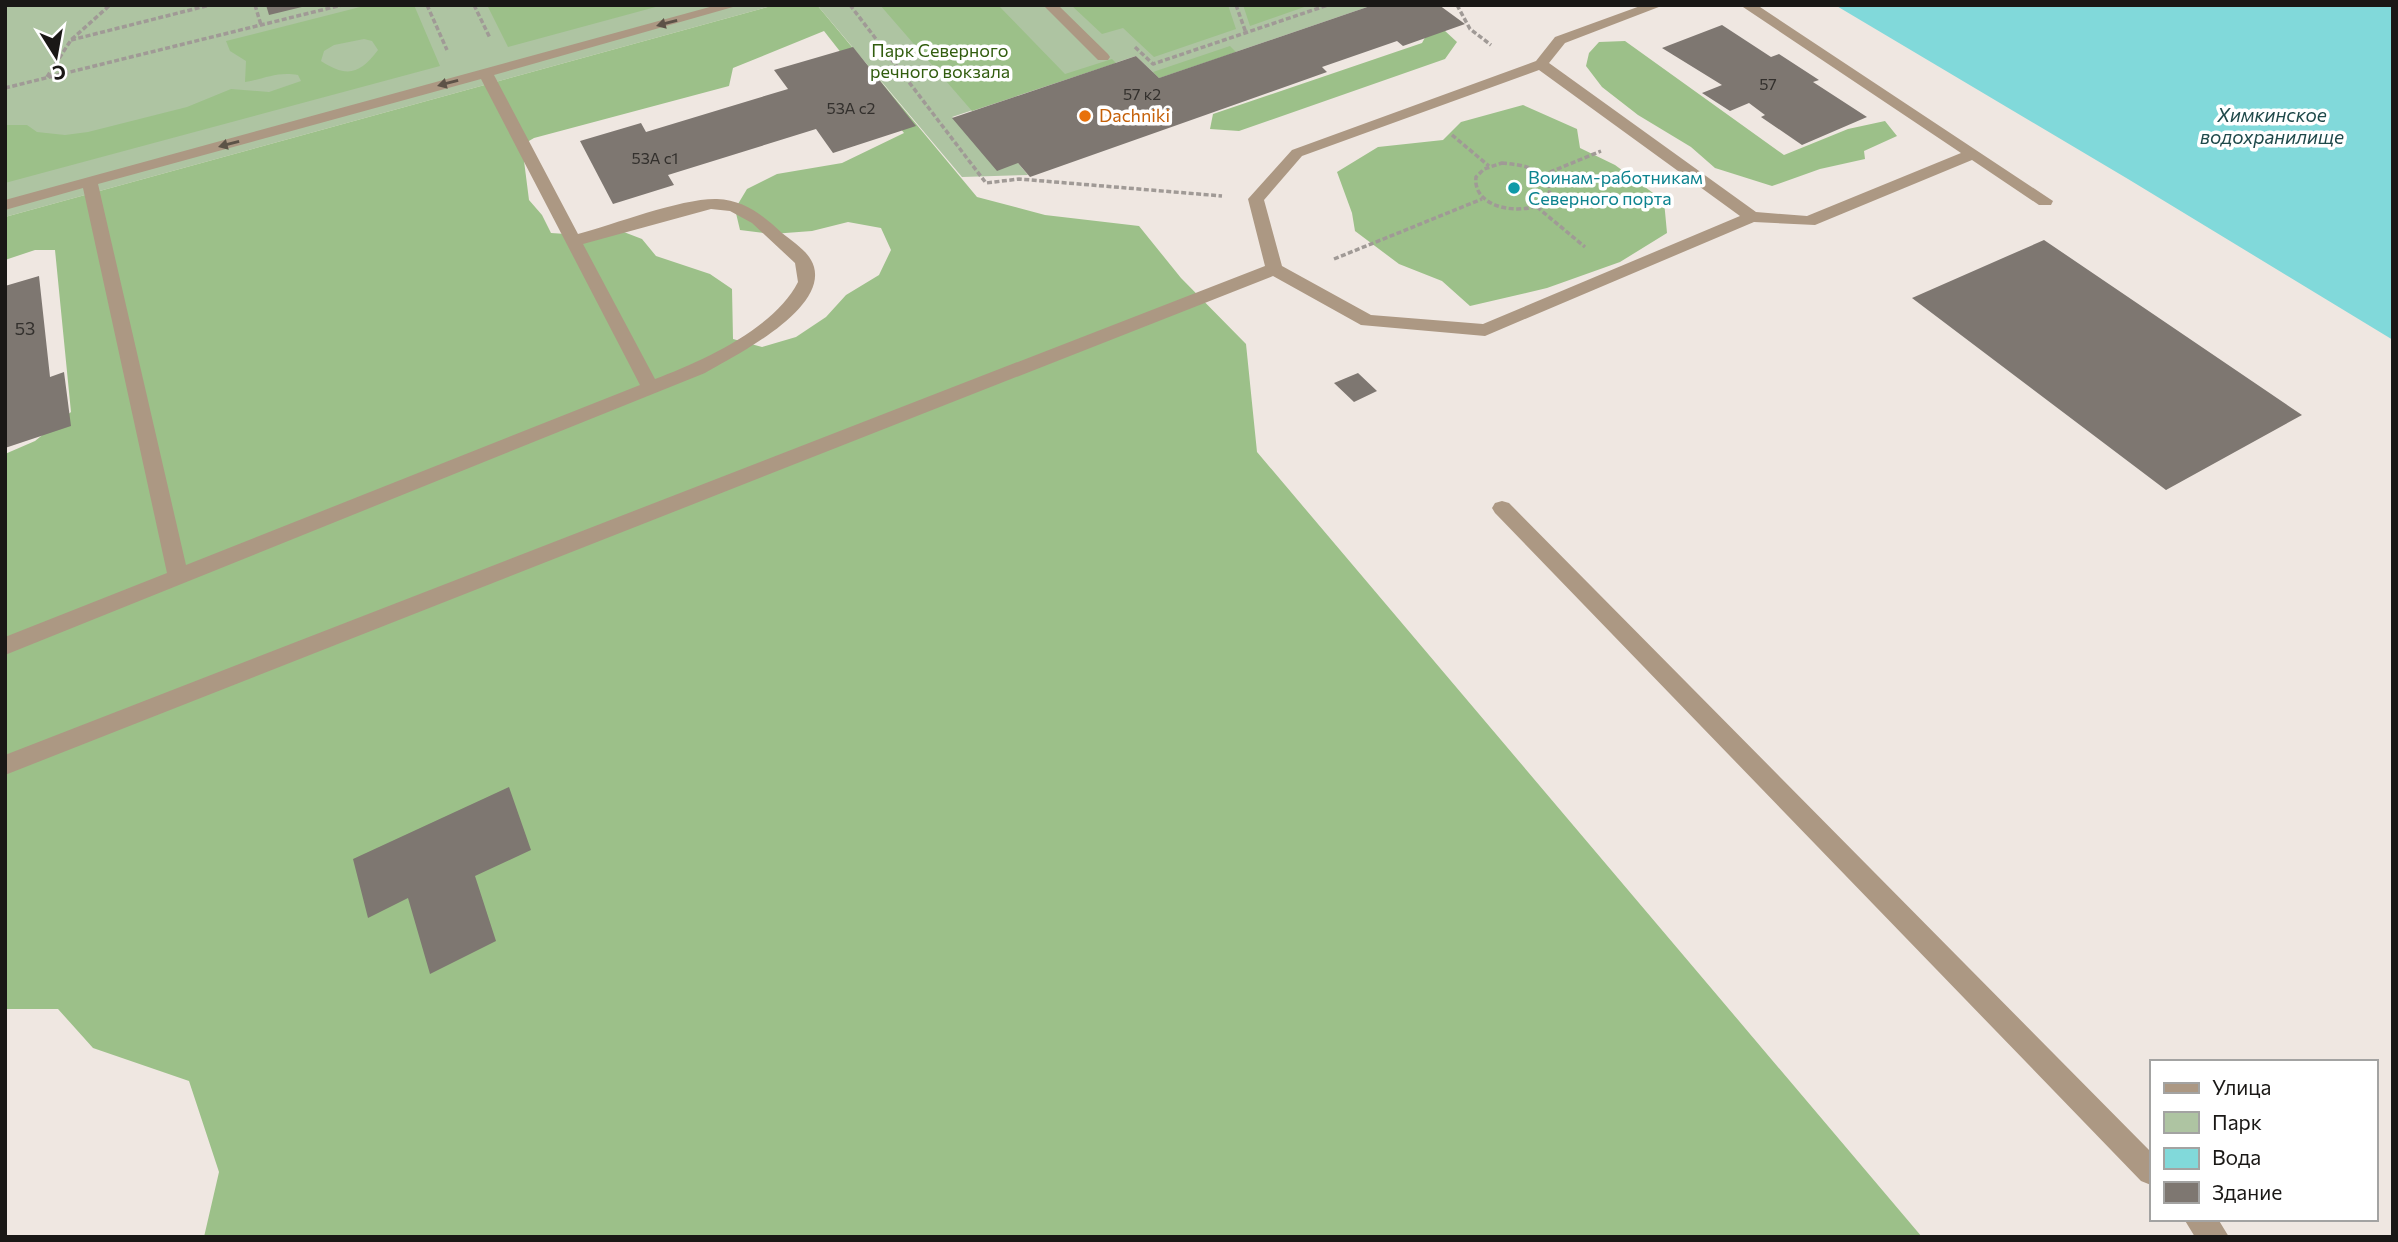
<svg xmlns="http://www.w3.org/2000/svg" width="2398" height="1242" font-family="Commissioner,sans-serif">
<style>
.green{fill:#aec4a2}
.forest{fill:#9cc089;fill-rule:evenodd}
.water{fill:#81d9da}
.building{fill:#7e7771}
.lines{fill:none;stroke-linecap:round;stroke-linejoin:round}
.path{stroke:#a09a96;stroke-width:3.5;stroke-dasharray:5 2.5;stroke-linecap:butt}
.minor{fill:#ac9883;fill-rule:evenodd}
.oneway{fill:#5c5247}
.food-dot{fill:#e8710a;stroke:#fff;stroke-width:2.5}
.culture-dot{fill:#0f9aa8;stroke:#fff;stroke-width:2.5}
.labels{text-anchor:middle;stroke-width:7;stroke-linejoin:round;paint-order:stroke}
.far-number-label{font-size:16px;fill:#33302d}
.far-park-label{font-size:18px;fill:#325d0f;stroke:#fff}
.far-food-label{font-size:18px;fill:#c56008;stroke:#fff;text-anchor:start}
.far-culture-label{font-size:18px;fill:#0d838f;stroke:#fff;text-anchor:start}
.number-label{font-size:18px;fill:#33302d}
.far-water-label{font-size:19px;font-style:italic;fill:#1f494a;stroke:#fff}
</style>
<rect width="100%" height="100%" fill="#efe7e1"/>
<path class="green" d="M5,5H775L5,217Z
M817,5H1373L1159,78L1136,56L952,117L1018,163L1028,175L962,177Z"/>
<path class="forest" d="M368,5H414L440,66L5,183V125H27L37,132L65,135L88,132L187,107L231,89L269,92L301,81L298,75C277,71 264,79 245,82L246,61L230,51L226,41ZM364,39L372,41L378,50C360,74 347,78 321,61L324,51L334,45Z
M487,5H663L508,47Z
M775,5H817L977,197L1045,215L1139,226L1181,278L1246,344L1257,452L1922,1237H204L219,1172L189,1081L93,1048L58,1009H5V454L35,441L71,412L55,250H35L5,260V217ZM824,31L904,133L842,163L777,174L747,189L735,209L740,230L772,234L812,231L848,222L881,228L891,250L879,275L846,295L826,317L796,337L762,347L733,339L732,289L710,274L656,256L642,239L616,229L581,235L551,233L542,215L529,200L522,145L534,138L729,86L733,68Z
M880,5H998L1065,74L1112,59L1116,63L972,111Z
M1071,5H1228L1236,29L1154,57L1123,28L1102,34Z
M1243,5H1310L1250,26Z
M1444,30L1457,42L1445,59L1239,131L1210,129L1213,114L1422,43L1428,32Z
M1625,41L1784,155L1848,129L1885,121L1897,136L1864,151L1865,159L1820,169L1772,186L1715,168L1691,147L1638,115L1602,87L1586,66L1589,53L1599,42Z
M1230,46L1236,52L1159,78L1153,72Z
M1523,105L1577,129L1580,148L1615,165L1664,201L1667,233L1620,262L1547,288L1470,306L1442,281L1399,264L1355,231L1352,213L1337,172L1378,147L1443,140L1461,122Z"/>
<path class="water" d="M1835,5H2393V340L2128,179Z"/>
<path class="building" d="M266,5H305L306,6L269,15Z
M1373,5H1439L1465,24L1403,46L1397,41L1322,67L1327,72L1030,177L1018,163L997,171L952,118L1136,56L1159,78Z
M1722,25L1771,57L1779,54L1819,80L1813,82L1867,117L1802,145L1761,117L1765,115L1749,103L1730,111L1702,93L1722,85L1662,48Z
M853,47L916,126L833,153L816,129L668,175L674,185L613,204L580,141L641,123L646,132L788,89L774,70Z
M2044,240L2302,415L2166,490L1912,298Z
M39,276L50,377L64,372L71,426L5,448V286Z
M1358,373L1377,391L1354,402L1334,383Z
M509,787L531,850L475,876L496,941L430,974L408,898L368,918L353,859Z"/>
<g class="lines">
<path class="path" d="M255,5L261,25
M427,5L447,50
M474,5L490,38
M850,5L986,183L1019,179L1222,196
M1236,5L1246,33
M1457,5L1470,29L1491,45
M71,40L210,5
M1135,47L1153,64L1328,5
M47,77L71,40L110,5
M5,88L342,5
M1452,135L1489,166
M1502,163C1522,165 1544,167 1550,190L1547,200C1527,217 1472,210 1476,177L1484,169Z
M1543,175L1601,151
M1537,207L1585,247
M1334,259L1482,199"/>
<path class="minor" d="M717,5H740L494,75L578,234C615,224 682,198 717,199C744,200 763,215 782,233C793,242 810,252 814,267C826,310 735,356 705,373L5,655V637L167,573L83,188L5,210V200ZM481,79L640,385L186,565L98,184ZM711,209L730,211L752,223L795,263L798,282C774,329 702,361 655,379L583,244Z
M1043,5H1058L1108,54L1110,57L1108,60H1098Z
M1643,5H1664L1565,43L1549,63L1756,212L1807,216L1961,153L1740,5H1757L2053,201L2051,205H2039L1972,160L1815,225L1754,222L1485,336L1361,325L1273,276L5,775V755L1265,266L1248,199L1292,150L1536,61L1555,37ZM1539,70L1740,216L1483,324L1371,315L1282,266L1264,200L1302,156Z
M1502,501L1509,503L2151,1152V1185L2141,1181L1495,513L1492,508L1495,503Z
M2184,1219H2218L2229,1237H2195Z"/>
</g>
<defs><path id="oneway-solid" d="M-6-.8H1V-3.2L6.5 0L1 3.2V.8H-6Z" transform="scale(1.75)"/></defs>
<g class="oneway">
<use href="#oneway-solid" transform="translate(667 23) rotate(165)"/>
<use href="#oneway-solid" transform="translate(448 83) rotate(165)"/>
<use href="#oneway-solid" transform="translate(229 144) rotate(165)"/>
</g>
<circle class="food-dot" cx="1085" cy="116" r="7"/>
<circle class="culture-dot" cx="1514" cy="188" r="7"/>
<g class="labels">
<g class="far-number-label">
<text x="1768" y="90">57</text>
<text x="1142" y="100">57 к2</text>
<text x="851" y="114">53А с2</text>
<text x="655" y="164">53А с1</text>
</g>
<g class="far-park-label">
<text x="940" y="57">Парк Северного<tspan x="940" dy="21">речного вокзала</tspan></text>
</g>
<g class="far-food-label">
<text x="1099" y="122">Dachniki</text>
</g>
<g class="far-culture-label">
<text x="1528" y="184">Воинам-работникам<tspan x="1528" dy="21">Северного порта</tspan></text>
</g>
<g class="number-label">
<text x="25" y="335">53</text>
</g>
<g class="far-water-label">
<text x="2272" y="122">Химкинское<tspan x="2272" dy="22">водохранилище</tspan></text>
</g>
</g>
<rect width="2398" height="1242" fill="none" stroke="#1a1816" stroke-width="14"/>
<rect x="2150" y="1060" width="228" height="161" fill="#ffffff" stroke="#a3a3a2" stroke-width="2"/>
<rect x="2164" y="1083" width="35" height="10" fill="#ac9883" stroke="#a3a3a2" stroke-width="2"/>
<text x="2212" y="1095" font-size="21" fill="#1a1816">Улица</text>
<rect x="2164" y="1112" width="35" height="21" fill="#aec4a2" stroke="#a3a3a2" stroke-width="2"/>
<text x="2212" y="1130" font-size="21" fill="#1a1816">Парк</text>
<rect x="2164" y="1148" width="35" height="21" fill="#81d9da" stroke="#a3a3a2" stroke-width="2"/>
<text x="2212" y="1165" font-size="21" fill="#1a1816">Вода</text>
<rect x="2164" y="1182" width="35" height="21" fill="#7e7771" stroke="#a3a3a2" stroke-width="2"/>
<text x="2212" y="1200" font-size="21" fill="#1a1816">Здание</text>
<g transform="translate(56 56) rotate(169)" stroke="#ffffff" stroke-width="5" paint-order="stroke">
<path d="M0-5L12 26L0 18L-12 26Z" fill="#1a1816"/>
<text y="-10" font-size="19" font-weight="bold" text-anchor="middle" fill="#1a1816">С</text>
</g>
</svg>
